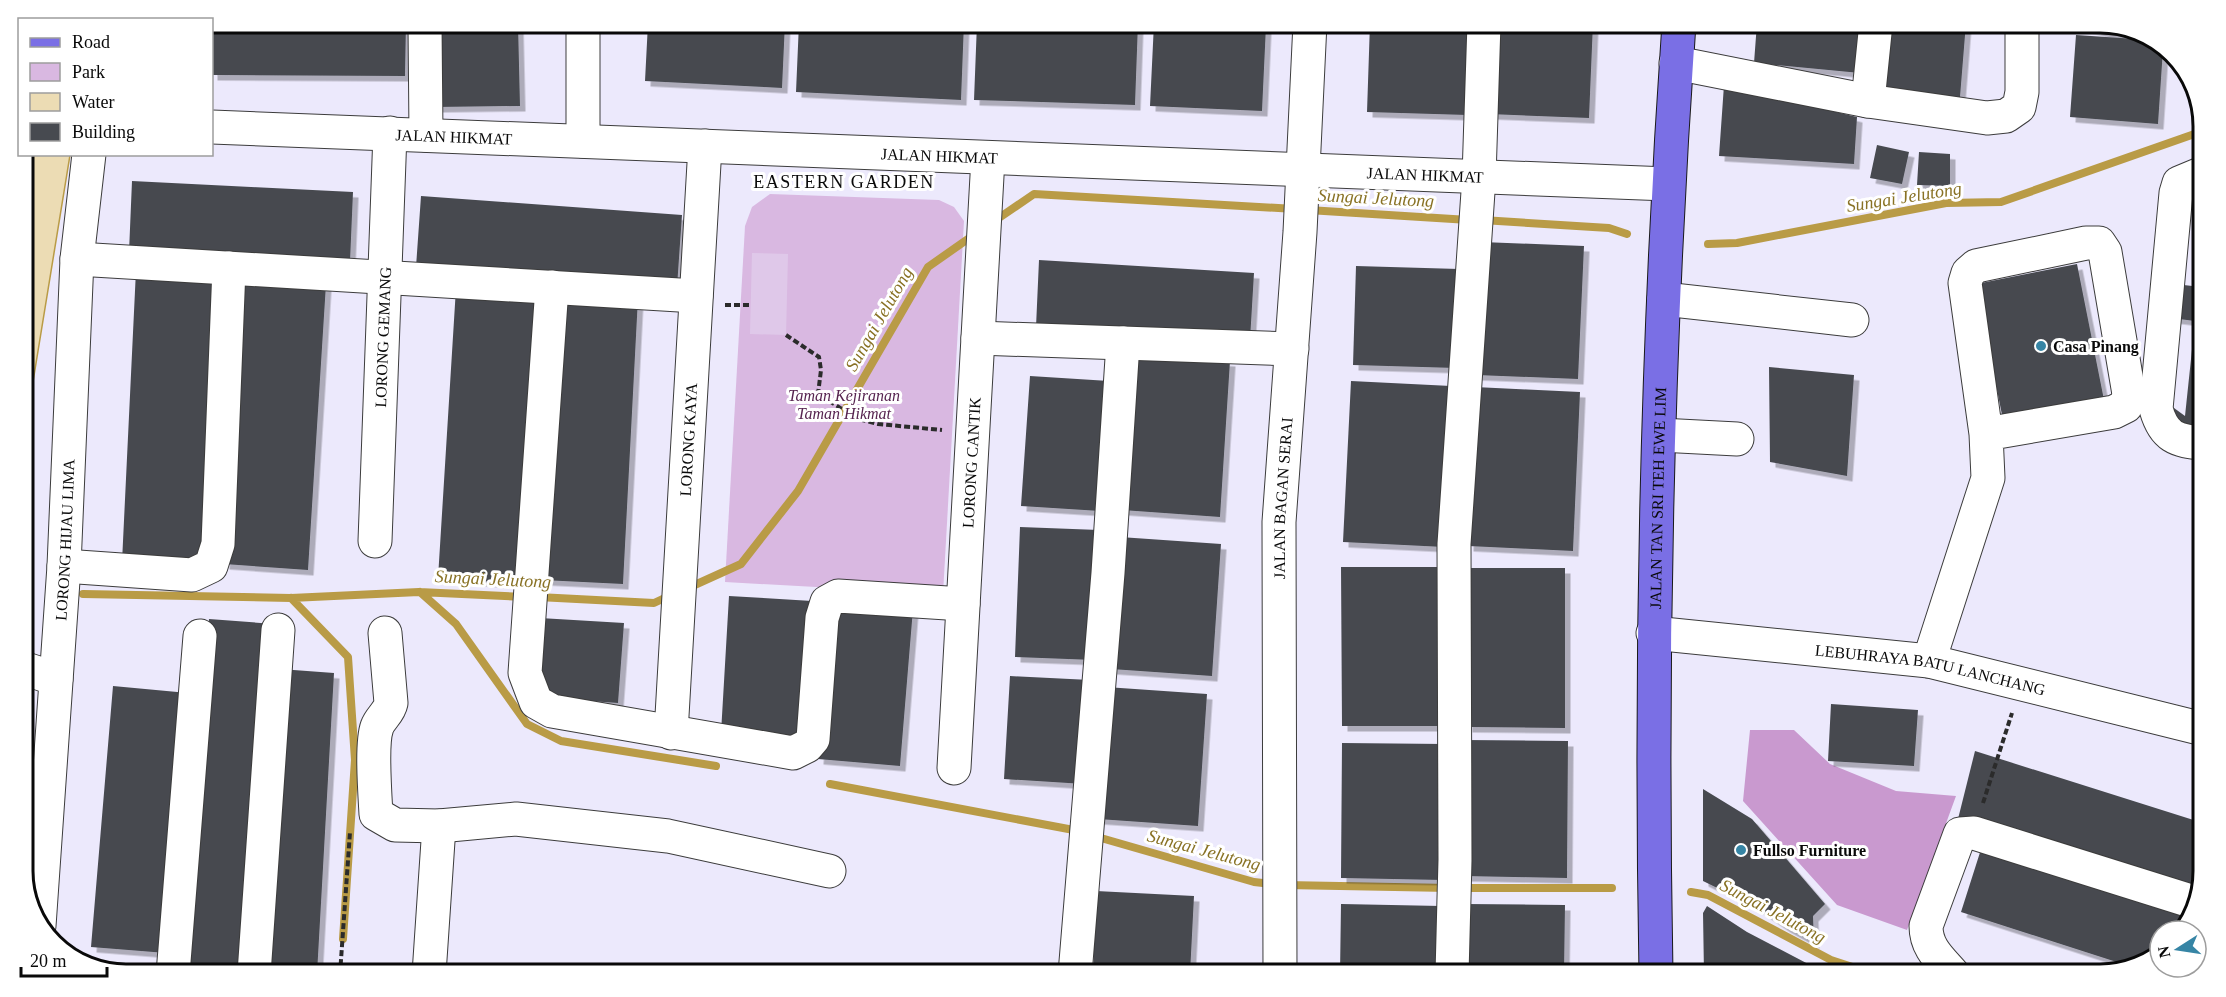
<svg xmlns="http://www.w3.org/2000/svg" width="2226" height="997" font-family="'Times New Roman',serif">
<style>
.green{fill:#d9b8e1}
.forest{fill:#c999cf}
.pitch{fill:#dfc8e9}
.water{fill:#ecdcb4;stroke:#b99b46;stroke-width:1.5}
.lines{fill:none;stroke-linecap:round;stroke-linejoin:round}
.stream{stroke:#b99b46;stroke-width:8}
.building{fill:#474a50;filter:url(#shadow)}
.minor-casing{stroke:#3c3c3c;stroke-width:35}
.major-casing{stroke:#1a1a1a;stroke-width:35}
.path{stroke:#2b2b2b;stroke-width:4;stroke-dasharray:6 3;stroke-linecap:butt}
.minor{stroke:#fff;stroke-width:33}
.major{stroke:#7a6fe5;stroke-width:33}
.poi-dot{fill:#3685a5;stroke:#fff;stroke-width:2}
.labels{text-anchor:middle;stroke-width:6;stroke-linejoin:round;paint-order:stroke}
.street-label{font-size:16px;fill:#090909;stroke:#fff}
.poi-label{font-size:16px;font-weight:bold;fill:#090909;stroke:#fff;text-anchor:start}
.park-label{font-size:16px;font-style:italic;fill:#572450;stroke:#fff}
.neighbourhood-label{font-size:18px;letter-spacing:1.5px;fill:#090909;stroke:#fff}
.water-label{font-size:18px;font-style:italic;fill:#897225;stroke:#fff}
.rim{fill:none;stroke:#090909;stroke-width:3}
</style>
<defs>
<filter id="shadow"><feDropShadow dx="5.5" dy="5.5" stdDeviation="0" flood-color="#0004"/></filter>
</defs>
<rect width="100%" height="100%" fill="#ece9fc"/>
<path class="green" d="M770,194L939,200L954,207L964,221L943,594L725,582L745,226L752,207Z"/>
<path class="forest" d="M1750,730H1794L1830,764L1896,791L1956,796L1907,930L1837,905L1743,801Z"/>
<path class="pitch" d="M752,253L788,254L786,335L750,334Z"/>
<path class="water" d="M31,155H70L23,443V210Z"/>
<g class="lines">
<path class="stream" d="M1308,210L1469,220
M1482,220L1609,228L1627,234
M993,222L1034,194L1295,209
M1708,244L1737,243L1946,203L2001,202L2203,131
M688,588L741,564L798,491L928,267L975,234
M420,592L456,624L527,724L561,741L716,766
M83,594L291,598L419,592L525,597
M538,597L654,603L671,595
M291,598L348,657L355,760L343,939
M830,784L1079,831
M1094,836L1254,882L1272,884
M1285,885L1449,888
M1462,888H1612
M1691,892L1708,895L1831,960L1874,974"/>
</g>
<path class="building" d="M212,23H406L405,76L212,75Z
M435,23H518L520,106L436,107Z
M648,23H785L782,88L645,81Z
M799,23H964L961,100L796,92Z
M977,23H1138L1135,105L974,100Z
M1154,23L1266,26L1262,111L1150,106Z
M1370,23H1470L1467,115L1367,112Z
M1492,23H1593L1589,118L1488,114Z
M1757,23H1864L1860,73L1754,63Z
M1885,23H1966L1960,97L1879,90Z
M2064,23H2100L2135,29V35L2113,34Z
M2076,35L2151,40L2163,49L2158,124L2070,117Z
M1724,85L1857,117L1854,164L1719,156Z
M1877,145L1909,152L1902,184L1870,178Z
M1919,152L1950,154V186L1917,185Z
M132,181L353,192L350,262L129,252Z
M421,196L682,215L677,287L416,267Z
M1482,242L1584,246L1578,379L1476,375Z
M1039,260L1254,273L1250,340L1036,327Z
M2077,264L2104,400L2003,420L1976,284Z
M1356,266L1459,269L1456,368L1353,365Z
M136,270L223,285L209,552L195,565L122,562Z
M252,279L326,284L308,570L224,564L242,288Z
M2202,281L2203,427H2184L2169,416L2174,408L2185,416L2195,321L2171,318L2175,284L2201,287Z
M456,288L541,293L523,584L438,578Z
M563,294L638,298L623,584L542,580Z
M1140,355L1230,361L1220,517L1122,510L1131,366Z
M1769,367L1854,375L1847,476L1770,462Z
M1030,376L1109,381L1100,511L1021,506Z
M1351,381L1451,386L1444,547L1343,542Z
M1475,387L1580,392L1573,551L1468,546Z
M1020,527L1099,530L1094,660L1015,657Z
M1120,537L1221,544L1212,676L1111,669Z
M1341,567H1443L1444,726H1342Z
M1467,568H1565V728L1467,727Z
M729,596L812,601L804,730L793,738L721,733Z
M841,602L913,609L900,766L818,759L831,614Z
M540,618L624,623L618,703L549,698L536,686Z
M209,619L274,624L248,974H191L184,960Z
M280,669L334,673L317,974H263Z
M1010,676L1090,680L1084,784L1004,779Z
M113,686L188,693L166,953L91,947Z
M1106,687L1207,694L1198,826L1098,819Z
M1831,704L1918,710L1914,766L1828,761Z
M1463,740L1568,741L1567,878L1462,876Z
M1342,743L1445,744L1443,880L1341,878Z
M1975,751L2203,823V871L2199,892L1958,819Z
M1703,789L1752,819L1825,904L1813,916L1814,943L1785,927L1754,906L1703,881Z
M1983,843L2195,911L2179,931H2160L2158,957L2129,966L1961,912Z
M1096,891L1194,896L1190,974H1093Z
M1341,904L1441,906V974H1340Z
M1464,904L1565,905L1564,974H1463Z
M1707,906L1747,932L1812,966L1814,974H1704L1703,913Z"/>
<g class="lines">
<defs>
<g id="minor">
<path d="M425,23L426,135"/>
<path d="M583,23V141"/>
<path d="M1676,63L1868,101L1987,118L2006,116L2019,107L2022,92V32L2024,23"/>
<path d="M1868,101L1876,23"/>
<path id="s1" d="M212,127L1668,184"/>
<path d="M2203,173L2179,183L2176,193L2156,409C2164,437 2176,441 2203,443"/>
<path d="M77,259L696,296"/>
<path d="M552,287L525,673L536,702L552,711L793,753L807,746L813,739L822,618L827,602L838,596L963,604"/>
<path d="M1664,299L1852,320"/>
<path d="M978,338L1292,349"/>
<path d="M1660,435L1737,439"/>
<path id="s2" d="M375,541L390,133"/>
<path d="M64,566L192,575L211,566L218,544L229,268"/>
<path d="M385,633L391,703C389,713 380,718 377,727C371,743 375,796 376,814L395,825L439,826L516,819L668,836L829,871"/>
<path id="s3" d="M1653,633L1929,661L2203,729"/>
<path d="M1929,661L1988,478L1986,434L1965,283L1968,273L1976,266L2086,243H2099L2105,252L2129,394L2126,406L2114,412L1986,434"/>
<path d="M23,668L56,679"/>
<path id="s4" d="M671,733L705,146"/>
<path id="s5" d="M954,768L988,158"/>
<path id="s6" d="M39,926L64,566L77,259L89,154"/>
<path d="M173,974L200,636"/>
<path d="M254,974L278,630"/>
<path d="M429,974L439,826"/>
<path d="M1075,974L1108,573L1123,343"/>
<path id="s7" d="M1280,974L1279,522L1300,232L1310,23"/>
<path d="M1452,974L1455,860L1454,544L1479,177L1484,23"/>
<path d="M1953,974C1940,959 1926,948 1926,926L1960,834L1974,833L2197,903"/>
</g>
<g id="major">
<path id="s8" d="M1656,974C1650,657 1657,339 1679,23"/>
</g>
</defs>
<use href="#minor" class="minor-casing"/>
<use href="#major" class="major-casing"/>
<path class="path" d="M725,305H751
M786,335L819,357L821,370L818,394L858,419L878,424L942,430
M1983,803L2012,713
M340,974L350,832"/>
<use href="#minor" class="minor"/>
<use href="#major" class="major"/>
</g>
<g class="poi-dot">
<circle cx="2041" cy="346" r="6"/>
<circle cx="1741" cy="850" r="6"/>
</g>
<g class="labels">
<g class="street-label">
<text dy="6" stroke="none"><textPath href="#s1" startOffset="242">JALAN HIKMAT</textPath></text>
<text dy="6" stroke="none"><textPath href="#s1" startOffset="728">JALAN HIKMAT</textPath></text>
<text dy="6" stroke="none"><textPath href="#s1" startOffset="1214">JALAN HIKMAT</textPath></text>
<text dy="6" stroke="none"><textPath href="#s2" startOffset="204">LORONG GEMANG</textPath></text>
<text dy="6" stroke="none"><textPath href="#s4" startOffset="294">LORONG KAYA</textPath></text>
<text dy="6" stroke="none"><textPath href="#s5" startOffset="306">LORONG CANTIK</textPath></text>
<text dy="6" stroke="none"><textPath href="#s7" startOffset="476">JALAN BAGAN SERAI</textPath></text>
<text dy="6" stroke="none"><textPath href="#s8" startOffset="476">JALAN TAN SRI TEH EWE LIM</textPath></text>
<text dy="6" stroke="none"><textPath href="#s6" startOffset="387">LORONG HIJAU LIMA</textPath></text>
<text dy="6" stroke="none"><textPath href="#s3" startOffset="280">LEBUHRAYA BATU LANCHANG</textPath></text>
</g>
<g class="poi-label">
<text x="2053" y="352">Casa Pinang</text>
<text x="1753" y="856">Fullso Furniture</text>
</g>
<g class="park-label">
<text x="844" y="401">Taman Kejiranan<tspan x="844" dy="18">Taman Hikmat</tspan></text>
</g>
<g class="neighbourhood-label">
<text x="844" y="188">EASTERN GARDEN</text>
</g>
<g class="water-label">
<text transform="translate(1904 197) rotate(-9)" y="6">Sungai Jelutong</text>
<text transform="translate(1376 198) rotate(3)" y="6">Sungai Jelutong</text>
<text transform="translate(879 319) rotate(-60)" y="6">Sungai Jelutong</text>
<text transform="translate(493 579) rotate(3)" y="6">Sungai Jelutong</text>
<text transform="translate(1204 850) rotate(15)" y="6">Sungai Jelutong</text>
<text transform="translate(1773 911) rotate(28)" y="6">Sungai Jelutong</text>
</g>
</g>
<path d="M0 0H2226V997H0ZM126 33H2100A93 93 0 0 1 2193 126V871A93 93 0 0 1 2100 964H126A93 93 0 0 1 33 871V126A93 93 0 0 1 126 33Z" fill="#fff" fill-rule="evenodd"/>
<path class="rim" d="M126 33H2100A93 93 0 0 1 2193 126V871A93 93 0 0 1 2100 964H126A93 93 0 0 1 33 871V126A93 93 0 0 1 126 33Z"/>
<rect x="18" y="18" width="195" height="138" fill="#ffffff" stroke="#9d9d9d" stroke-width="1.5"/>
<rect x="30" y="38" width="30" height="9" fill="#7a6fe5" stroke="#9d9d9d" stroke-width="1.5"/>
<text x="72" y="48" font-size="18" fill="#090909">Road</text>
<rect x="30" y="63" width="30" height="18" fill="#d9b8e1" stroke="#9d9d9d" stroke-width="1.5"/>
<text x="72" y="78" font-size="18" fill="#090909">Park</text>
<rect x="30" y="93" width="30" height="18" fill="#ecdcb4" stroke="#9d9d9d" stroke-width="1.5"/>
<text x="72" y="108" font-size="18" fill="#090909">Water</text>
<rect x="30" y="123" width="30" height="18" fill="#474a50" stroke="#9d9d9d" stroke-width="1.5"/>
<text x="72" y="138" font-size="18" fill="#090909">Building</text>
<g transform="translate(2178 949) rotate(258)"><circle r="28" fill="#ffffff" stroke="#9d9d9d" stroke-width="1.5"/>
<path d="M0-4.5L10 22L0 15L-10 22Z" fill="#3685a5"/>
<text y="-9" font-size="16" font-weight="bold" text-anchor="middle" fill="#090909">N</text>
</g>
<path d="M21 967v9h86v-9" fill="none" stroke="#090909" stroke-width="3"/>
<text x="30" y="967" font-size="18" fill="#090909" stroke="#ffffff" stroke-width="4.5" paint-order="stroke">20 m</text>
</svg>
